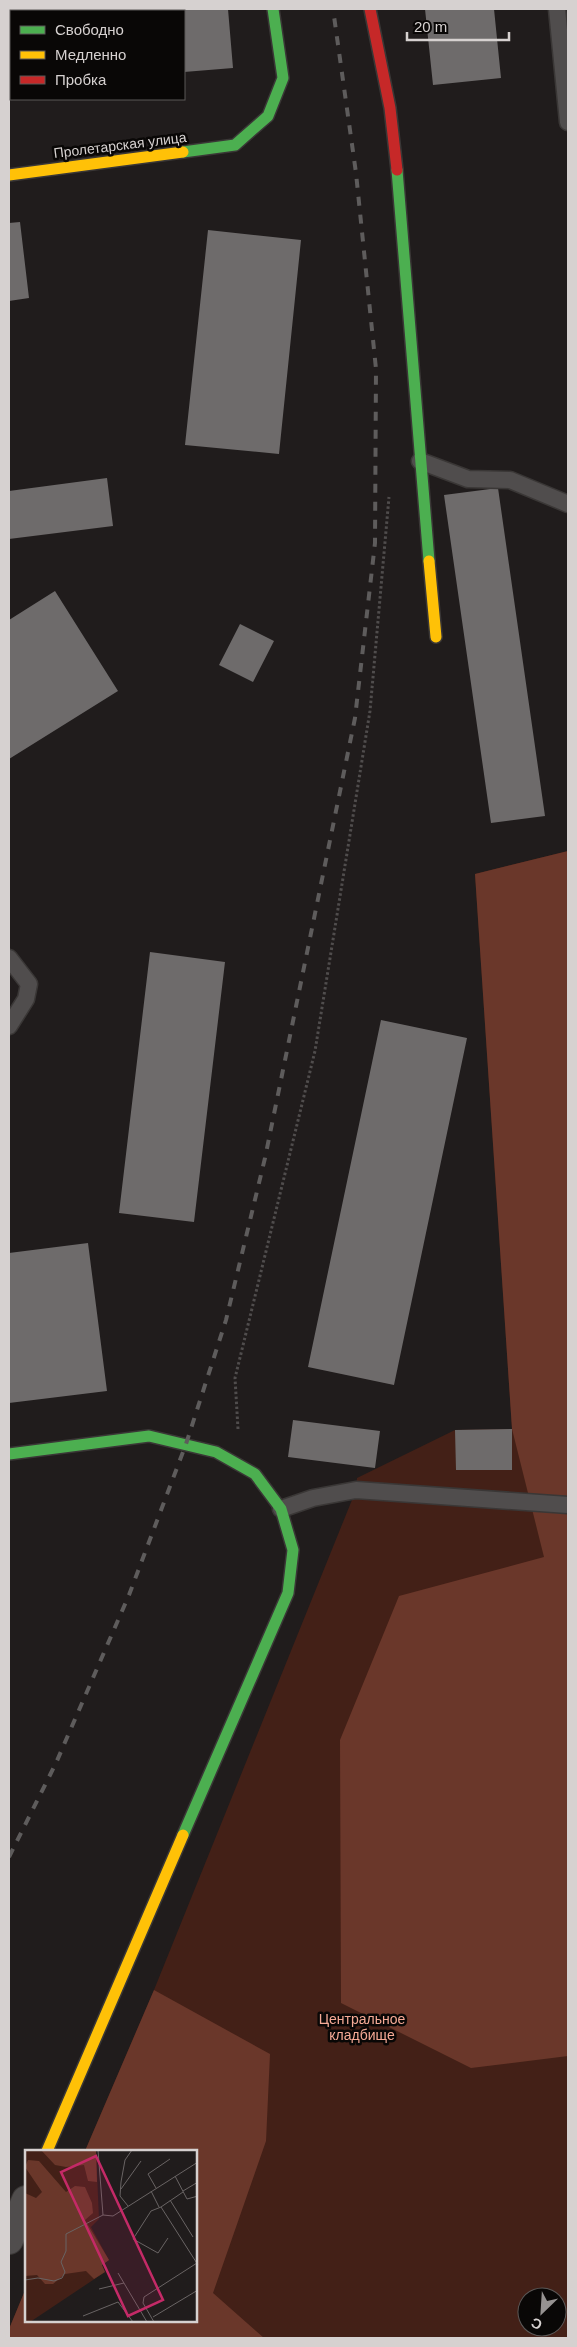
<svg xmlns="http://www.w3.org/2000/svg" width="577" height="2347" font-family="Arial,sans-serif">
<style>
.green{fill:#432017;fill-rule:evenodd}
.forest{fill:#6a372a}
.building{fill:#6e6b6b}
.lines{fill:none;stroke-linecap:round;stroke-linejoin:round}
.lane-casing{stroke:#3a3736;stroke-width:19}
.street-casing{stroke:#3a3736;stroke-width:30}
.fast-casing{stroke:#3a3736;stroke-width:14}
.slow-casing{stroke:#3a3736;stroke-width:14}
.jam-casing{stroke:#3a3736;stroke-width:14}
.path{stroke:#504d4d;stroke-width:3;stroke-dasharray:2.5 2.5;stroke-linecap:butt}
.lane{stroke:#504d4d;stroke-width:16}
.street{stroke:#504d4d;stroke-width:28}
.fast{stroke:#4caf50;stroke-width:11}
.slow{stroke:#ffc107;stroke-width:11}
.jam{stroke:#c62828;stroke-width:11}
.rail{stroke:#5e5c5c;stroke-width:4;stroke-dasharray:9 9;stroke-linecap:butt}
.labels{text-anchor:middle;stroke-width:5;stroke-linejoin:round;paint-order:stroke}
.street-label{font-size:14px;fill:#d6d1d0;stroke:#090706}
.park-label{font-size:14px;fill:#f5aa96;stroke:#090706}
.inset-road{fill:none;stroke:#696464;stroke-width:1}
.view{fill:#c42a67;fill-opacity:0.15;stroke:#c42a67;stroke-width:2.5}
.inset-edge{fill:none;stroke:#d6d1d0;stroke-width:2.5}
</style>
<rect width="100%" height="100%" fill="#201c1c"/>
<path class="green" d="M568,851V2338H9V2329L26,2288V2321H196V2151H85L154,1990L356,1490L357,1478L455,1430L512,1429L475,874ZM527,2297H557V2327H527Z"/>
<path class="forest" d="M568,851V2056L471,2068L341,2003L340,1740L399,1596L544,1557L512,1429L475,874Z
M154,1990L270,2054L266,2141L213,2293L264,2338H9V2329L26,2288V2321H196V2151H85Z"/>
<path class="building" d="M167,9H228L233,68L184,72V11H167Z
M425,9H494L501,78L433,85Z
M9,36H11V91H9Z
M20,222L29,298L9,301V223Z
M208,230L301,240L279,454L185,445Z
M107,478L113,526L9,539V491Z
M498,488L545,816L491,823L444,495Z
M55,591L118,691L9,759V620Z
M240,624L274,641L253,682L219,665Z
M150,952L225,962L194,1222L119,1213Z
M381,1020L467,1038L394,1385L308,1367Z
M88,1243L107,1391L9,1403V1253Z
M293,1420L380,1431L375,1468L288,1457Z
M512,1429V1470H456L455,1430Z"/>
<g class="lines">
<defs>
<path id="lane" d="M557,9L568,122
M420,461L468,479L510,480L568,504
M9,958L29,984L26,999L9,1026
M281,1509L313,1498L356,1490L568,1505"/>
<path id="street" d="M9,2240L26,2200"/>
<path id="fast" d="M183,152L235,145L268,116L283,78L273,9
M397,170L429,561
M9,1454L149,1436L216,1452L255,1474L281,1509L293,1550L288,1593L183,1835"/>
<path id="slow" d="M9,175L183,152
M429,561L436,637
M47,2151L183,1835"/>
<path id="jam" d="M370,9L390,108L397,170"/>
</defs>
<use href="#lane" class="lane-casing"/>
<use href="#street" class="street-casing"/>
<use href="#fast" class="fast-casing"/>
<use href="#slow" class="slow-casing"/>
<use href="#jam" class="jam-casing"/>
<path class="path" d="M238,1429L235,1378L315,1051L370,711L389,497"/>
<use href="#lane" class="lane"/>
<use href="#street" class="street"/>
<use href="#fast" class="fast"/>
<use href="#slow" class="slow"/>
<use href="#jam" class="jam"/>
<path class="rail" d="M9,1857L56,1763L129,1595L186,1444L226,1320L265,1158L355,718L375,543L376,369L356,173L333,9"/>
</g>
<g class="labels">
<g class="street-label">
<text transform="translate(120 145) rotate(-7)" y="5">Пролетарская улица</text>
</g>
<g class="park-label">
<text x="362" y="2024">Центральное<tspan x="362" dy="16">кладбище</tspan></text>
</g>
</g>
<g transform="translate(25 2150)">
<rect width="172" height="172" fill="#201c1c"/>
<path d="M0,0H71L74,69L66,77L84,110L77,115L80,122L5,172H0Z" fill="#432017"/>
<path d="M16,0H71L72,32L63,31L59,15L41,17L30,15ZM3,10L14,11L41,42L50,36L60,37L67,53L68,63L60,70L84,110L77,115L80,122L69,129L61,121L40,124L28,134H20L12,125L0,126V43L11,48L17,42L0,17Z" fill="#6a372a"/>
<path class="inset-road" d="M73,0L78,65M150,26L162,49L173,46M131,38L123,24L145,9M96,39L116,11M126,41L134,57M158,41L173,32M145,50L168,87M103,56L95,46L96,32L100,10L107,0M136,57L158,42M78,65L88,66L173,12M143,88L133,103L108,89L126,61L136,57L173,115M93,123L122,172M0,130L13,128L29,131L37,128L40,122L36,112L41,101V84L78,65M74,139L99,133M58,166L93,152L108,172M128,167L173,140M129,172L118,153L119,147L172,113"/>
<path class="view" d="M71,6L138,150L103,166L36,22Z"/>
<rect width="172" height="172" class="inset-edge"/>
</g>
<rect width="577" height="2347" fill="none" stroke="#d6d1d0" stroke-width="20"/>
<rect x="10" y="10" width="175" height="90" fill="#090706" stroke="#5b5857"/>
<rect x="20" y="26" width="25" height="8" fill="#4caf50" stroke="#5b5857"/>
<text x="55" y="35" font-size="15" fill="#d6d1d0">Свободно</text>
<rect x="20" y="51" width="25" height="8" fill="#ffc107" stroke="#5b5857"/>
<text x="55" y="60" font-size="15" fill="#d6d1d0">Медленно</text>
<rect x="20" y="76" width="25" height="8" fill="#c62828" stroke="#5b5857"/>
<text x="55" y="85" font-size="15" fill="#d6d1d0">Пробка</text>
<g transform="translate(542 2312) rotate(205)"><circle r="24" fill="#090706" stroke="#5b5857"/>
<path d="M0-4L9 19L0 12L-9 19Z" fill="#969291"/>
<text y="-8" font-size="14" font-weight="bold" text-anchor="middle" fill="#d6d1d0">С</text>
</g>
<path d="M407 32v8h102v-8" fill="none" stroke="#d6d1d0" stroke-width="2.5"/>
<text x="414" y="32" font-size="15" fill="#d6d1d0" stroke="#090706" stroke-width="4" paint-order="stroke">20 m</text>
</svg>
